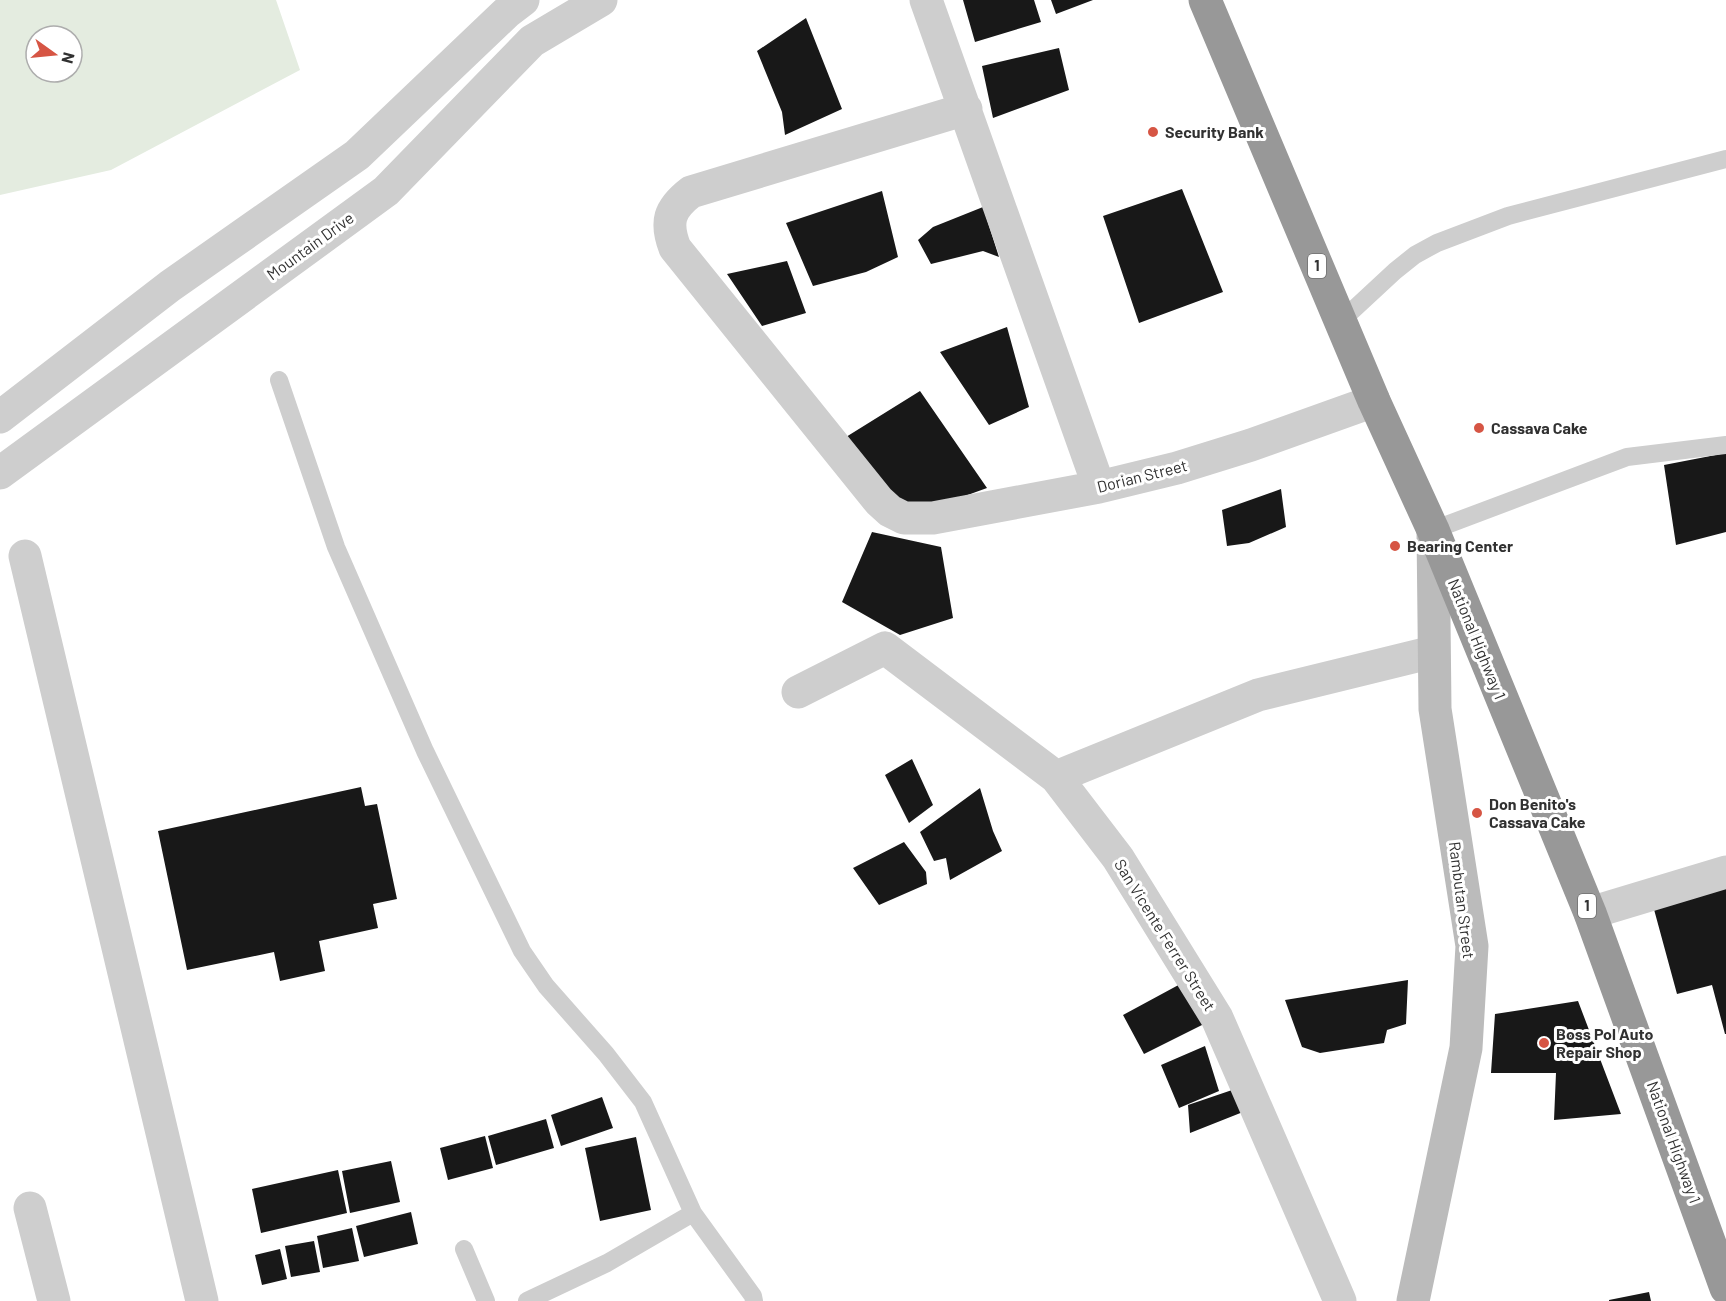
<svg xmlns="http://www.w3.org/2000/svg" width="1726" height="1301" font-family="Barlow,sans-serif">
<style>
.green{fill:#e4ece0;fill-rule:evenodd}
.building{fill:#181818}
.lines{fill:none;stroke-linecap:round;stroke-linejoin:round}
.lane{stroke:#cecece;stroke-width:18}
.street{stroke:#cecece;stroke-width:33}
.secondary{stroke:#bbb;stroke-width:33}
.highway{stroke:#989898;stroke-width:33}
.poi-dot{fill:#d65544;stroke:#fff;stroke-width:2}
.labels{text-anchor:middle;stroke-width:6;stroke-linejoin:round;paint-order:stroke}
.shield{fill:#fff;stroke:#6f6f6f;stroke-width:1.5}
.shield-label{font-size:15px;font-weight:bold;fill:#313131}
.poi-label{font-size:16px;font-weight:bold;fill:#313131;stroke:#fff;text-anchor:start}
.street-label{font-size:16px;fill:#313131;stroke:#fff}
</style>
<rect width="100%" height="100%" fill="#fff"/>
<path class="green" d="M0,0H276L300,70L111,170L0,195ZM36,36H72V72H36Z"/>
<path class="building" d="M963,0H1034L1041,22L975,42Z
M1051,0H1093L1056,14Z
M806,18L842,109L785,135L782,112L757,51Z
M1059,48L1069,90L993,118L982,66Z
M1182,189L1223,292L1139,323L1103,216Z
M882,191L898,257L866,272L813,286L786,223Z
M983,207L999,257L983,251L931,264L918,240L933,227Z
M787,261L806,313L762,326L727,274Z
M1007,327L1029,407L989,425L940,352Z
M920,391L987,488L904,518L846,437Z
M1726,453V532L1676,545L1664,465Z
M1281,489L1286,527L1249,543L1227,546L1222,510Z
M872,532L941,547L953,618L900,635L842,602Z
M912,759L933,805L909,823L885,775Z
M361,787L365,806L377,804L397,899L373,904L378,928L319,941L325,971L280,981L274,952L187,970L158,831Z
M980,788L993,831L1002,851L950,880L946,858L934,861L920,832Z
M904,842L926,872L927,884L879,905L853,868Z
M1726,881V1034H1725L1712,985L1677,994L1652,902Z
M1408,980L1406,1024L1387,1030L1384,1043L1320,1053L1302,1047L1285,1000Z
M1184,982L1204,1024L1144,1054L1123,1015Z
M1578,1001L1621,1114L1554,1120L1556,1073H1491L1495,1014Z
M1205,1046L1219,1091L1179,1108L1161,1065Z
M1238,1088L1248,1110L1190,1133L1188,1105Z
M602,1097L613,1128L561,1146L551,1115Z
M546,1119L554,1148L496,1165L488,1136Z
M485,1136L493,1168L448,1180L440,1148Z
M636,1137L651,1210L600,1221L585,1148Z
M391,1161L400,1202L350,1213L342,1171Z
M338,1170L347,1213L261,1233L252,1189Z
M411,1212L418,1244L364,1257L356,1226Z
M352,1228L359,1261L323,1268L317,1236Z
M314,1241L320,1272L291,1277L285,1246Z
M280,1249L287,1279L262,1285L255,1255Z
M1649,1292L1651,1301H1609V1300Z"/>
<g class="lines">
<path class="lane" d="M1340,322L1395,271L1415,255L1437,243L1508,216L1726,159
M279,380L336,547L425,751L522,951L546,986L606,1054L643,1102L693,1213L753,1296L754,1301
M1433,530L1627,457L1726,445
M464,1249L486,1301
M527,1301L607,1263L693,1213"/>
<path class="street" d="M926,0L1099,487
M966,109L691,192C669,209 665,222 675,248L879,501L890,511L904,518H933L1099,487L1177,468L1251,445L1374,401
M0,417L170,286L357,155L506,13L523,0
M0,473L386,191L532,41L601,0
M25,556L202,1301
M798,692L885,648L1056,777L1118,858L1217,1018L1340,1301
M1056,777L1258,695L1433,652
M1590,913L1726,872
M30,1208L54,1301"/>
<path class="secondary" d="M1413,1301L1466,1048L1472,946L1435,709L1433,530"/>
<path class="highway" d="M1205,0L1374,401L1433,530L1590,913L1726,1288"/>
</g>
<g class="poi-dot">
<circle cx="1153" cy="132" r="6"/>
<circle cx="1479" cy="428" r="6"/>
<circle cx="1395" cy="546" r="6"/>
<circle cx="1477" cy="813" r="6"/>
<circle cx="1544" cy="1043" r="6"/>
</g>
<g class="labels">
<g class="shield">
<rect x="1308" y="254" width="18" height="24" rx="4.5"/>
<rect x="1578" y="894" width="18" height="24" rx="4.5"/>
</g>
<g class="shield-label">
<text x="1317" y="271">1</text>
<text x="1587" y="911">1</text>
</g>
<g class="poi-label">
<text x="1165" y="138">Security Bank</text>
<text x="1491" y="434">Cassava Cake</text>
<text x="1407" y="552">Bearing Center</text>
<text x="1489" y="810">Don Benito's<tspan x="1489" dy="18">Cassava Cake</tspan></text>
<text x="1556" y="1040">Boss Pol Auto<tspan x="1556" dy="18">Repair Shop</tspan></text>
</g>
<g class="street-label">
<text transform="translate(310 246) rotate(-36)" y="6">Mountain Drive</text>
<text transform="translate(1142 476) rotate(-14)" y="6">Dorian Street</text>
<text transform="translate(1477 639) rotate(68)" y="6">National Highway 1</text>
<text transform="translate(1462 900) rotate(83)" y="6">Rambutan Street</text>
<text transform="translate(1165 935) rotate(58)" y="6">San Vicente Ferrer Street</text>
<text transform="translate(1674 1142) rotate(70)" y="6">National Highway 1</text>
</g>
</g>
<g transform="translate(54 54) rotate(105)"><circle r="28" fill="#ffffff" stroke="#adadad" stroke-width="1.5"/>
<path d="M0-4.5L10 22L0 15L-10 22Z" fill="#d65544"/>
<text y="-9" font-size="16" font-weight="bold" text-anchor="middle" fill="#313131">N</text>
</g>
</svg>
